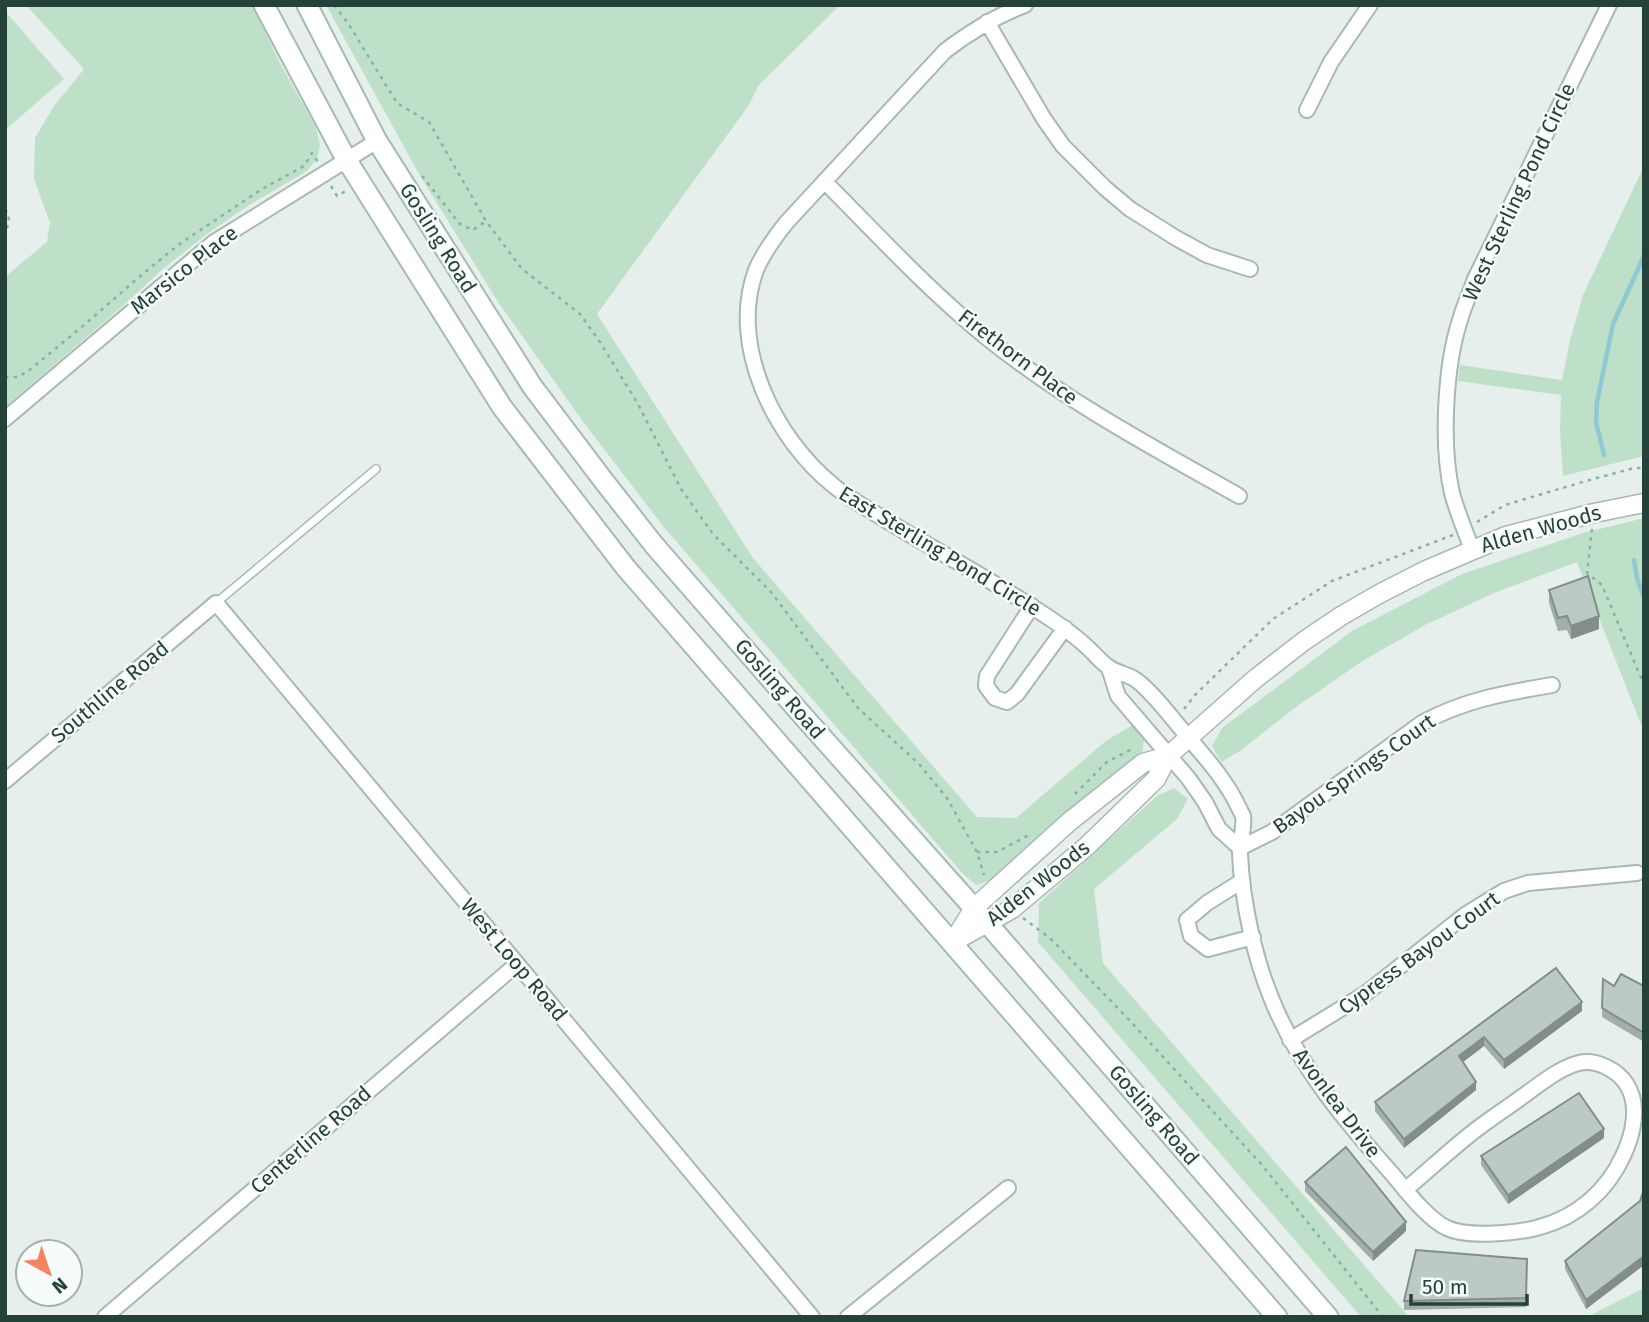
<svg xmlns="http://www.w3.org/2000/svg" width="1649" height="1322" font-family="'Fira Sans',sans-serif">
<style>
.green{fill:#bfe0c8}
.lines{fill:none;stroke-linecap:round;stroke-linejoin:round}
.stream{stroke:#8ec9d4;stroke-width:4.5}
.service-casing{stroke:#a8b8b2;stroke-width:10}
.minor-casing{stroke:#a8b8b2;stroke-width:18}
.tertiary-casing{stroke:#a8b8b2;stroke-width:21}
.secondary-casing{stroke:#a4bbb3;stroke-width:23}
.path{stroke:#86b3a5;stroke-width:2.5;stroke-dasharray:3.5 5;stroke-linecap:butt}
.service{stroke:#fff;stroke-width:7}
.minor{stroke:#fff;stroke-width:14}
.tertiary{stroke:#fff;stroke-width:18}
.secondary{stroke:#fff;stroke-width:19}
.wall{fill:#a1aea9}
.shaded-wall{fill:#838d89}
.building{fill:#bbcac4;stroke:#838d89;stroke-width:2}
.labels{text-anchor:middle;stroke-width:5;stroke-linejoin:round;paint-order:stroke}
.street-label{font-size:21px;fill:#24423a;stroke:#f7fbf9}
</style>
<rect width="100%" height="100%" fill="#e6efeb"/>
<path class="green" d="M26,5H252L280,63L316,128L320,145L317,159L307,171L246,207L207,234L163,269L117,311L5,407V277L47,242L50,223L34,179L35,138L54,106L84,69Z
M326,5H840L758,86L749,105L597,314L753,558L977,817L1016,818L1107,740L1133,725L1144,738L1142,755L991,880L976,885L963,874L663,526L581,419L498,302L419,174Z
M5,11L64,79L5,130Z
M1644,166V456L1563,476L1560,431L1561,395L1458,381L1460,365L1562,380L1570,340L1583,295Z
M1644,518V732L1577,562L1496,592L1425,625L1361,662L1296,707L1240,751L1221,762L1212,746L1222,728L1352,631L1462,574L1583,533Z
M1174,788L1188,799L1177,819L1094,889L1103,963L1409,1317H1361L1038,942L1039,903L1157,796Z
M1644,1288V1317H1579L1589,1316Z"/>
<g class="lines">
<path class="stream" d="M1604,455L1596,422L1597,402L1613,324L1644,256
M1634,560L1637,578L1644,597"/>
<defs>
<path id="service" d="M216,603L376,469"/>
<path id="minor" d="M1025,5C995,16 970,32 945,51L786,223C775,237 763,253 756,270C728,345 775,439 834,486C848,498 865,507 881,517C929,547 979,573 1026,603C1047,616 1069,630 1087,647C1094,653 1100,661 1107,666C1115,672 1125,674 1133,678C1147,686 1167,712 1178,725C1200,752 1224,776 1239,808C1240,811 1242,813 1243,816C1245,828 1239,842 1240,854C1242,900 1254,957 1272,1000C1299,1067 1346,1122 1394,1176C1407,1192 1429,1220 1447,1228C1468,1238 1519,1233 1540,1227C1577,1217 1607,1191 1623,1156C1633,1135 1640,1106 1627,1085C1618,1070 1596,1059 1579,1063C1562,1067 1544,1081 1530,1091C1513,1104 1494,1116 1477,1129C1452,1148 1429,1170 1405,1190
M987,22L1044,119L1063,146L1105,188L1130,209L1176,238L1207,255L1250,269
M1307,110L1331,62L1370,5
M825,182C877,234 928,290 986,337C1064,400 1152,447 1239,496
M5,419L213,243L377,141
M1472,549C1465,531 1457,512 1452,493C1441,445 1445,366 1460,320C1464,306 1470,293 1475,279L1609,5
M1032,606L987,676L986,686L995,698L1007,702L1017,694L1065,628
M1109,668L1118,696L1189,779L1205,802L1219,829L1240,848
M5,781L216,603L812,1317
M1240,848L1272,832L1422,723C1464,700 1505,693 1552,685
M1242,881L1207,903L1187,920L1191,936L1208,949L1253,937
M1290,1040L1365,994L1465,915L1504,891L1528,883L1637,873
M105,1317L517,964
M848,1317L1008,1188"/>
<path id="tertiary" d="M953,942L1012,909L1087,846L1156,779L1168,756L1255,679L1304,641L1341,616L1379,594L1424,571L1506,536L1594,513L1644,503
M953,942L974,908L1069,822L1143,763L1168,756"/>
<path id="secondary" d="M264,5L346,159L502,407L626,568L1277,1317
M307,5L377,141L532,386L603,480L654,545L796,708L988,924L1328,1317"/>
</defs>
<use href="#service" class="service-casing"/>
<use href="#minor" class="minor-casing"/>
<use href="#tertiary" class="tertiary-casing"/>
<use href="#secondary" class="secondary-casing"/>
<path class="path" d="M334,5L348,23L397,103L429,122L486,221L522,269L580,314L600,342L638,404L681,489L713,534L771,592L858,708L919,764L947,798L977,852L984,875
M422,176L460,224L473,230L486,221
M331,186L337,196L346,191
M5,209C11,218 9,223 5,233
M5,377H17L27,372L83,326L138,278L178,245L262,189L304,166L312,153L318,162
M1477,522L1505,505L1586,481L1634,468H1644
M1592,529L1587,573L1602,585L1644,685
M1184,709L1195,695L1273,619L1332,581L1453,535
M1075,794L1107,762L1132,749
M977,852H997L1029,835
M1023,918L1051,939L1132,1023L1262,1165L1383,1317"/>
<use href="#service" class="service"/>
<use href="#minor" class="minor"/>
<use href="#tertiary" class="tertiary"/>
<use href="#secondary" class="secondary"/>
</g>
<path class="wall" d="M1549,590L1599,629L1571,639L1567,630L1558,631L1549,603Z
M1556,968L1582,1011L1504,1069L1484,1046L1463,1062L1476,1090L1404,1148L1375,1111V1102Z
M1603,979L1614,986H1644V1042L1602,1017Z
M1604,1138L1508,1204L1481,1165V1156Z
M1305,1182L1406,1231L1373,1261L1305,1191Z
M1644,1193V1265L1586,1309L1565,1269V1261L1640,1201Z
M1527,1259L1526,1307L1404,1310V1301Z"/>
<path class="shaded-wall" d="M1599,616V629L1571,639V626Z
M1582,1002V1011L1504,1069V1060Z
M1484,1037V1046L1459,1065V1056Z
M1476,1082V1090L1404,1148V1139Z
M1604,1129V1138L1508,1204V1195Z
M1406,1222V1231L1373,1261V1252Z
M1644,1256V1265L1586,1309V1300Z"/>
<path class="building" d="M1588,576L1599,616L1571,626L1567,616L1558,618L1549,590Z
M1556,968L1582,1002L1504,1060L1484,1037L1459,1056L1476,1082L1404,1139L1375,1102Z
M1621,974L1644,986V1033L1602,1008L1603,979L1614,986Z
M1579,1093L1604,1129L1508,1195L1481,1156Z
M1346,1147L1406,1222L1373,1252L1305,1182Z
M1643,1192L1644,1256L1586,1300L1565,1261L1640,1201Z
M1416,1250L1527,1259L1526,1298L1404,1301Z"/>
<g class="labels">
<g class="street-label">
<text transform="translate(1519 192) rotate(-65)" y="7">West Sterling Pond Circle</text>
<text transform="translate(438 238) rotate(58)" y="7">Gosling Road</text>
<text transform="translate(184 270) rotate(-38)" y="7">Marsico Place</text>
<text transform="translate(1018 357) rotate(37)" y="7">Firethorn Place</text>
<text transform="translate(1541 529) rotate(-16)" y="7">Alden Woods</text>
<text transform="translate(940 551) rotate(31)" y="7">East Sterling Pond Circle</text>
<text transform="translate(780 689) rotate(49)" y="7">Gosling Road</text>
<text transform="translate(110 692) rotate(-40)" y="7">Southline Road</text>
<text transform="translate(1354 774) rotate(-35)" y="7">Bayou Springs Court</text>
<text transform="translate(1038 883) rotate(-38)" y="7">Alden Woods</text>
<text transform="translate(1419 953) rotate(-36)" y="7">Cypress Bayou Court</text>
<text transform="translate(514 960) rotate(50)" y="7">West Loop Road</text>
<text transform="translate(1337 1103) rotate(53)" y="7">Avonlea Drive</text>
<text transform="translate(1154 1115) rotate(49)" y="7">Gosling Road</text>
<text transform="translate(311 1140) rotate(-41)" y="7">Centerline Road</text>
</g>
</g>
<rect width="1649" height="1322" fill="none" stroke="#24423a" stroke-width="14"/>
<g transform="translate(49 1273) rotate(140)"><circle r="33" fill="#f7fbf9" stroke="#a3b1ad" stroke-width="2"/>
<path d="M0-5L12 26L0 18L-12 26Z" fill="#f4845f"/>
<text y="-10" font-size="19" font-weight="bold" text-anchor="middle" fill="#24423a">N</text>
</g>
<path d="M1411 1294v10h116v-10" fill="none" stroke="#24423a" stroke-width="3.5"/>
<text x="1422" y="1294" font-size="21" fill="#24423a" stroke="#f7fbf9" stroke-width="5" paint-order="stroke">50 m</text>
</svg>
